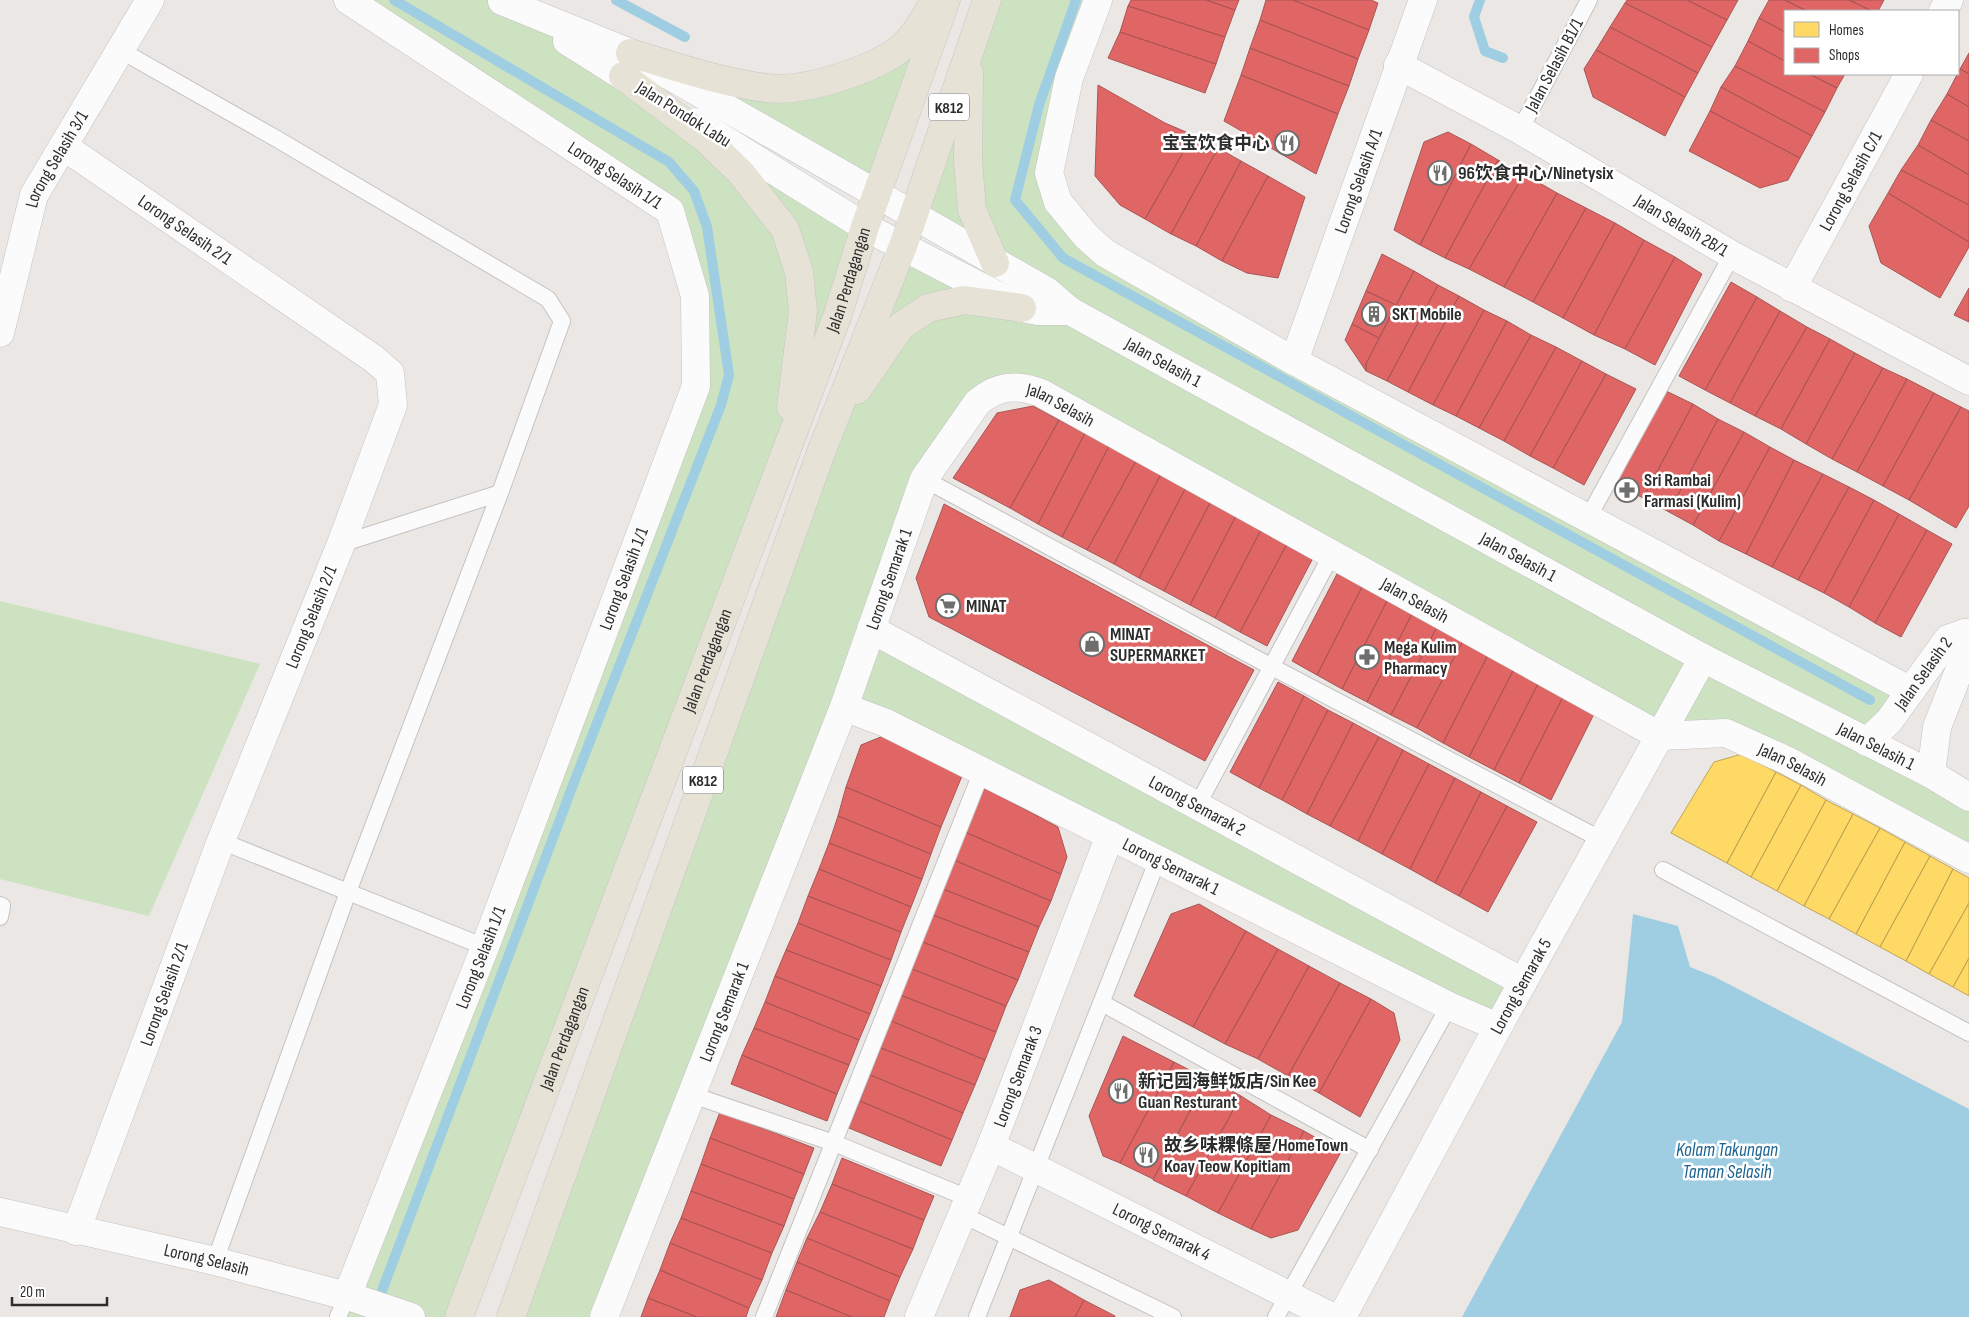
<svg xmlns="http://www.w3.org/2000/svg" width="1969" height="1317" font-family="'Sofia Sans Condensed','Noto Sans SC',sans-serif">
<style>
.green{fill:#cce2c0}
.water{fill:#9fcee3}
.homes{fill:#ffd966;stroke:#c0a555}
.shops{fill:#e06666;stroke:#a55}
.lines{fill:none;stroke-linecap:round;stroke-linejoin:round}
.stream{stroke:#9fcee3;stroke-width:10}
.lane-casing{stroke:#c4c3c3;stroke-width:18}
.street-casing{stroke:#c4c3c3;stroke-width:29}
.secondary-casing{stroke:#c4c3c3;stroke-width:29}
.primary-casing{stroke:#c6c4c3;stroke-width:29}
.lane{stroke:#fcfbfb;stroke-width:16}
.street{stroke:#fcfbfb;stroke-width:28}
.secondary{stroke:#fcfbfb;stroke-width:28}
.primary{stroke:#e6e3d6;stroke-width:28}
.labels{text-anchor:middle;stroke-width:5;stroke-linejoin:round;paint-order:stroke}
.shield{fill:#fff;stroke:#6c6c6c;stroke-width:1}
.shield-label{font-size:16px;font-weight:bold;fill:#2d2d2d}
.street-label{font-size:18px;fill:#2d2d2d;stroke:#fff}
.poi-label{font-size:18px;font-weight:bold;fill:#2d2d2d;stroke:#fff;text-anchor:start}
.water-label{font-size:19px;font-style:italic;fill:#1c6392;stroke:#fff}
</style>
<rect width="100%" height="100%" fill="#eae7e4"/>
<path class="green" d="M348,0H501L865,227L459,1317H345L696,386L670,211Z
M987,0H1098L1049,173L1086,236L1911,691L1867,741L1969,797V859L1726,733L1660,736L1041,393L1000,388L924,479L874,620L1523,982L1498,1027L844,707L604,1317H513L903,246L1070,311L913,214Z
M930,9L877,194L630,53L722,80L839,78Z
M0,601L260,664L149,916L0,879Z"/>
<path class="water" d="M1633,914L1678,926L1690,967L1715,977L1969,1109V1317H1462L1622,1022Z"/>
<path class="homes" d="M1742,754L1776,772L1727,863L1671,833L1714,762Z
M1776,772L1801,785L1751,877L1727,863Z
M1801,785L1826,800L1777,891L1751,877Z
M1826,800L1853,814L1804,906L1777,891Z
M1853,814L1880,828L1829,919L1804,906Z
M1880,828L1905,842L1856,934L1829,919Z
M1905,842L1930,856L1880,947L1856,934Z
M1930,856L1953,869L1906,961L1880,947Z
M1953,869L1969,878V903L1929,974L1906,961Z
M1969,903V958L1953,987L1929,974Z
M1969,958V996L1953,987Z"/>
<path class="shops" d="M1131,0H1206L1235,10L1225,37L1128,6Z
M1206,0H1239L1235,10Z
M1266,0H1293L1369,30L1358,59L1260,20Z
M1293,0H1371L1378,3L1369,30Z
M1627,0H1687L1727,20L1712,47L1625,3Z
M1687,0H1738L1727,20Z
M1769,0H1785L1807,11H1785V32L1759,18Z
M1785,0H1849L1872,11H1807Z
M1849,0H1884L1878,11H1872Z
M1625,3L1712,47L1698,73L1610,27Z
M1128,6L1225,37L1216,64L1120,32Z
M1759,18L1785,32V61L1748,41Z
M1260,20L1358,59L1349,86L1250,48Z
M1610,27L1698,73L1685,97L1596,50Z
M1120,32L1216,64L1205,93L1108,58Z
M1748,41L1785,61V74H1809L1837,88L1825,112L1735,66Z
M1250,48L1349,86L1338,114L1241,75Z
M1596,50L1685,97L1665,136L1593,97L1584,69Z
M1969,53V74L1960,69Z
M1735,66L1825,112L1812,136L1721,87Z
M1960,69L1969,74V107L1947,94Z
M1809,74H1845L1837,88Z
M1241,75L1338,114L1316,174L1224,121Z
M1098,85L1165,123L1193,135L1145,219L1120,205L1095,176Z
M1721,87L1812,136L1800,158L1710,111Z
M1947,94L1969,107V141L1931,120Z
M1710,111L1800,158L1788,180L1760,188L1689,151Z
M1931,120L1969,141V175L1918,145Z
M1448,132L1471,144L1420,245L1394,230L1424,142Z
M1193,135L1218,148L1171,234L1145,219Z
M1471,144L1498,160L1445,258L1420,245Z
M1918,145L1969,175V205L1901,170Z
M1218,148L1241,161L1196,246L1171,234Z
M1498,160L1524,174L1469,269L1445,258Z
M1241,161L1268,176L1222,261L1196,246Z
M1901,170L1969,205V242L1888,193Z
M1524,174L1557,193L1504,287L1469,269Z
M1268,176L1305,197L1278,278L1247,273L1222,261Z
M1557,193L1586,208L1533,302L1504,287Z
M1888,193L1969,242V247L1940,298L1881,263L1869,226Z
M1586,208L1615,223L1563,318L1533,302Z
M1615,223L1644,240L1594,335L1563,318Z
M1644,240L1675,257L1625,349L1594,335Z
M1382,254L1414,271L1396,305L1366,291Z
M1675,257L1702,274L1655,365L1625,349Z
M1414,271L1438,285L1387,381L1366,371V364Z
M1731,282L1757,297L1705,390L1679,376Z
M1438,285L1459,296L1408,392L1387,381Z
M1969,288V322L1954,315Z
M1366,291L1396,305L1379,338L1352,324Z
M1459,296L1484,310L1433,405L1408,392Z
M1757,297L1780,311L1730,403L1705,390Z
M1484,310L1507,321L1456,416L1433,405Z
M1780,311L1807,327L1755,416L1730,403Z
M1507,321L1531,335L1479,428L1456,416Z
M1352,324L1379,338L1366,364V371L1345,340Z
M1807,327L1830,339L1781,429L1755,416Z
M1531,335L1556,347L1504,441L1479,428Z
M1830,339L1855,353L1806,444L1781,429Z
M1556,347L1582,361L1530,456L1504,441Z
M1855,353L1883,368L1832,459L1806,444Z
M1582,361L1606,374L1553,468L1530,456Z
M1883,368L1907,379L1857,472L1832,459Z
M1606,374L1636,389L1584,485L1553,468Z
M1907,379L1934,393L1883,486L1857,472Z
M1666,391L1693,404L1643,498L1616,484Z
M1934,393L1961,407L1909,500L1883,486Z
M1693,404L1718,419L1669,512L1643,498Z
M1033,406L1059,420L1010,508L953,478L997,413Z
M1961,407L1969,411V506L1956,528L1909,500Z
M1718,419L1744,432L1693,525L1669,512Z
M1059,420L1085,433L1038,524L1010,508Z
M1744,432L1770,447L1719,541L1693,525Z
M1085,433L1109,446L1062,537L1038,524Z
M1109,446L1136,461L1087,550L1062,537Z
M1770,447L1794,460L1746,554L1719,541Z
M1794,460L1823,474L1772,567L1746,554Z
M1136,461L1161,474L1114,564L1087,550Z
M1161,474L1186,487L1139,578L1114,564Z
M1823,474L1849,487L1798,580L1772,567Z
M1186,487L1211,501L1164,591L1139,578Z
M1849,487L1874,500L1824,593L1798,580Z
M1874,500L1899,514L1849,607L1824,593Z
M1211,501L1237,514L1190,605L1164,591Z
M944,504L1254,670L1205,761L929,617L916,578Z
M1237,514L1262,528L1215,618L1190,605Z
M1899,514L1927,530L1875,623L1849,607Z
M1262,528L1288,542L1240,632L1215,618Z
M1927,530L1952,544L1901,637L1875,623Z
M1288,542L1314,556L1267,646L1240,632Z
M1339,570L1364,583L1317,675L1292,661Z
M1364,583L1389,597L1342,689L1317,675Z
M1389,597L1414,610L1367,702L1342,689Z
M1414,610L1439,623L1391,715L1367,702Z
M1439,623L1465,637L1417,728L1391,715Z
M1465,637L1490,651L1443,743L1417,728Z
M1490,651L1516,665L1469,757L1443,743Z
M1516,665L1541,678L1494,770L1469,757Z
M1541,678L1566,691L1519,783L1494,770Z
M1278,682L1304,696L1259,788L1230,772Z
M1566,691L1597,708L1551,800L1519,783Z
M1304,696L1328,710L1282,800L1259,788Z
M1328,710L1353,723L1307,814L1282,800Z
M1353,723L1379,737L1330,826L1307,814Z
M888,734L962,776L941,827L846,787L861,745Z
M1379,737L1403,750L1358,841L1330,826Z
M1403,750L1429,764L1382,854L1358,841Z
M1429,764L1455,778L1410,869L1382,854Z
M1455,778L1481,792L1435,883L1410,869Z
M846,787L941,827L931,854L838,816Z
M985,788L1058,827L1067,857L1061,874L965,832Z
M1481,792L1507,806L1459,896L1435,883Z
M1507,806L1537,822L1488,912L1459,896Z
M838,816L931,854L922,879L829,843Z
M965,832L1061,874L1051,901L954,860Z
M829,843L922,879L911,907L819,869Z
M954,860L1051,901L1039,927L943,889Z
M819,869L911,907L901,932L808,896Z
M943,889L1039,927L1029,952L933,915Z
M808,896L901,932L891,960L798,923Z
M1199,904L1246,931L1193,1027L1134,996L1171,914Z
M933,915L1029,952L1018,980L923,942Z
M798,923L891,960L881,986L786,950Z
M1246,931L1278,949L1225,1044L1193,1027Z
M923,942L1018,980L1006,1006L912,969Z
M1278,949L1309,966L1258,1059L1225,1044Z
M786,950L881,986L870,1014L775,976Z
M1309,966L1340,983L1288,1076L1258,1059Z
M912,969L1006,1006L996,1032L900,995Z
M775,976L870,1014L859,1040L765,1002Z
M1340,983L1371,999L1319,1093L1288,1076Z
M900,995L996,1032L985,1060L891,1021Z
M1371,999L1394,1013L1400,1040L1360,1117L1319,1093Z
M765,1002L859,1040L849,1065L754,1028Z
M891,1021L985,1060L975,1085L881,1048Z
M754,1028L849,1065L837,1094L742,1055Z
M1123,1036L1174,1062L1120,1163L1103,1156L1089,1116Z
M881,1048L975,1085L963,1113L870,1075Z
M742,1055L837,1094L827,1121L731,1084Z
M1174,1062L1207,1079L1153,1179L1120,1163Z
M870,1075L963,1113L952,1140L860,1101Z
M1208,1078L1241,1096L1186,1196L1153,1180Z
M1241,1096L1271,1115L1218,1213L1186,1196Z
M860,1101L952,1140L941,1166L849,1128Z
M720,1112L814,1148L804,1174L710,1138Z
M1271,1115L1304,1131L1251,1229L1218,1213Z
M1304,1131L1341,1152L1298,1230L1271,1238L1251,1229Z
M710,1138L804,1174L794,1199L701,1164Z
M842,1158L934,1196L924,1220L832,1184Z
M701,1164L794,1199L784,1226L691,1191Z
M832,1184L924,1220L913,1249L820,1212Z
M691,1191L784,1226L772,1253L681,1218Z
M820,1212L913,1249L900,1277L807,1238Z
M681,1218L772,1253L762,1280L670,1243Z
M807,1238L900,1277L890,1301L797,1262Z
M670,1243L762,1280L749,1308L660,1270Z
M797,1262L890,1301L884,1317H852L786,1290Z
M660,1270L749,1308L746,1317H697L648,1298Z
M1049,1280L1084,1300L1075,1317H1010L1020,1290Z
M786,1290L852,1317H776Z
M648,1298L697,1317H641Z
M1084,1300L1115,1316V1317H1075Z"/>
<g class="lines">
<path class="stream" d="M616,0L685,37
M1076,0L1039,105L1015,200L1063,258L1870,700
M1480,0L1474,17L1485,51L1503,58
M377,1304L576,777L721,405L729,375L707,227L694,191L669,162L394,0"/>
<defs>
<path id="lane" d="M120,50L277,139L548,299L562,321L500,493L348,892L215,1261
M1520,130L1589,0
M924,479L1272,667L1602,840
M1588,518L1732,255
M341,544L500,493
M1198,804L1332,554
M221,841L485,947
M1663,870L1969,1033
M0,905L2,906L0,917
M1102,1003L1370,1150
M692,1095L834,1143L968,1198
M961,1214L1173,1317
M338,1317L347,1296
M764,1317L982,771
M977,1317L1158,859
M1276,1317L1449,1006"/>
<g id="street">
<path d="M1098,0L1069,78L1049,173L1058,202L1086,236L1105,253L1294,361L1911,691"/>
<path d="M1943,11L1949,0"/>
<path id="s1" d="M1398,65L1520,130L1732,255L1969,381"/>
<path id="s2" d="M63,146L374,359L390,373L393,405L341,544L221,841L76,1231"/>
<path id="s3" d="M1792,288L1909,74"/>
<path id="s4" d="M0,333L34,195L150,0"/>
<path id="s5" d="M1294,361L1423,0"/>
<path id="s6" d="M871,629L1523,982"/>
<path id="s7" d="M844,707L886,723L1449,1006L1498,1027"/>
<path id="s8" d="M1867,742L1889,721L1948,639L1965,633"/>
<path d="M1931,774L1937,727L1968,648L1965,633"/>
<path id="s9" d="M991,1146L1332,1317"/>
<path id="s10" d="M0,1212L215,1261L354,1298L411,1317"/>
<path id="s11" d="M347,1296L485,947L696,386L695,296L670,211L348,0"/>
<path id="s12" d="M604,1317L844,707L924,479L977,403C997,385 1017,384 1041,393L1660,736L1726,733L1788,761L1969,859"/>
<path id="s13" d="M919,1317L991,1146L1110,835"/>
<path id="s14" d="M1342,1317L1498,1027L1703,658"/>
</g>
<g id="secondary">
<path id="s15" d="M502,1L630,53L1048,292L1070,311L1703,658L1931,774L1969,797"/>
<path d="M567,41L643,89"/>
<path d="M696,122L865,227L1022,308L1038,311H1070"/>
</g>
<g id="primary">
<path d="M630,53C674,66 719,82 766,88C802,93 875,70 902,47C915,36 927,15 935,0"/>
<path d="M969,73L968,161L972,210L995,263"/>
<path d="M623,76L706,139L741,173L785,229L799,272L803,311L791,407"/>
<path d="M857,390L901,326L928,308L964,300L1022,308"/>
<path id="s16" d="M459,1317L838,314L865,227L946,0"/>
<path d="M511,1317L823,447L903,246L987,0"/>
</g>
</defs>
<use href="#lane" class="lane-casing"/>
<use href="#street" class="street-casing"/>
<use href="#secondary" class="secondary-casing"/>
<use href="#primary" class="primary-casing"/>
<use href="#lane" class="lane"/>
<use href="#street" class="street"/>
<use href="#secondary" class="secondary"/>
<use href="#primary" class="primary"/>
</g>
<defs>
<symbol id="restaurant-ring" viewBox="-11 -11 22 22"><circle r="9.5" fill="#fff" stroke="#6f6e6d" stroke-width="1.5"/><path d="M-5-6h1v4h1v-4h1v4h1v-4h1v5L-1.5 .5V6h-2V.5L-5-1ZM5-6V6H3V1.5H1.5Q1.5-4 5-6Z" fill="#6f6e6d"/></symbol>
<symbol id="building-ring" viewBox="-11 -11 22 22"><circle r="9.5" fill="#fff" stroke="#6f6e6d" stroke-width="1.5"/><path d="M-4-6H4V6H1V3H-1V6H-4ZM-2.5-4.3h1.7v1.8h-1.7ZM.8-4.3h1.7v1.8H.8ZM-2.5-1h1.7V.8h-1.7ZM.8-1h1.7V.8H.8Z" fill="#6f6e6d"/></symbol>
<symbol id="pharmacy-ring" viewBox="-11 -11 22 22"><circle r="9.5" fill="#fff" stroke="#6f6e6d" stroke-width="1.5"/><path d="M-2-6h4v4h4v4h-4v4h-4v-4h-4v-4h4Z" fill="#6f6e6d"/></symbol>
<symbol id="supermarket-ring" viewBox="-11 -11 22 22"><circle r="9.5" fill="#fff" stroke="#6f6e6d" stroke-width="1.5"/><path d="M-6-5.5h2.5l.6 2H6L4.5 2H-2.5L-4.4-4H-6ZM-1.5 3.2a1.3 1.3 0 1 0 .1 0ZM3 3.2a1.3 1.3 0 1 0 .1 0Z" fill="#6f6e6d"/></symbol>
<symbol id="shop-ring" viewBox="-11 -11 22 22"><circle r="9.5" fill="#fff" stroke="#6f6e6d" stroke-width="1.5"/><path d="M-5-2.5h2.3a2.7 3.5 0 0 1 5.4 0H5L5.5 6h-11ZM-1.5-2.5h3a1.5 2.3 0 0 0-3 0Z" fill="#6f6e6d"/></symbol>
</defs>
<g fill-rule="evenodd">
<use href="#restaurant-ring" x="1273" y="129" width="28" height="28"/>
<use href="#restaurant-ring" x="1426" y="159" width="28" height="28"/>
<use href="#building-ring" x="1360" y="300" width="28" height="28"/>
<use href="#pharmacy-ring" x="1613" y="476" width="28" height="28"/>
<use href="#supermarket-ring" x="934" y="592" width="28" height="28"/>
<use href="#shop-ring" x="1078" y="630" width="28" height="28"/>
<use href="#pharmacy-ring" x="1353" y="643" width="28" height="28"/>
<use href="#restaurant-ring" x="1107" y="1077" width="28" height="28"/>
<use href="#restaurant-ring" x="1132" y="1141" width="28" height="28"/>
</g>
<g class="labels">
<g class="shield">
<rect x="929" y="93.5" width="40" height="27" rx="4"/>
<rect x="683" y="766.5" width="40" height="27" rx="4"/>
</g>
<g class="shield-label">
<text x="949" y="113">K812</text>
<text x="703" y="786">K812</text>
</g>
<g class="street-label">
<text transform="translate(1554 65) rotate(-62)" y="6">Jalan Selasih B1/1</text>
<text transform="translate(684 114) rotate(32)" y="6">Jalan Pondok Labu</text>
<text dy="6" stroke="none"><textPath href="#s4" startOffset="184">Lorong Selasih 3/1</textPath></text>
<text transform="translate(615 175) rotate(33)" y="6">Lorong Selasih 1/1</text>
<text dy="6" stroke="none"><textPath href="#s5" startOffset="191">Lorong Selasih A/1</textPath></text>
<text dy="6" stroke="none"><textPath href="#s3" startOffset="122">Lorong Selasih C/1</textPath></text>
<text dy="6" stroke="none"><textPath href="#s1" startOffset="326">Jalan Selasih 2B/1</textPath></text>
<text dy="6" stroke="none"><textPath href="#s2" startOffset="148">Lorong Selasih 2/1</textPath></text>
<text dy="6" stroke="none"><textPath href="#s16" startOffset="1108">Jalan Perdagangan</textPath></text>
<text dy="6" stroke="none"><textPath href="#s15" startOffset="755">Jalan Selasih 1</textPath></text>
<text dy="6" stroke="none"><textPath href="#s12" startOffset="1081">Jalan Selasih</textPath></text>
<text dy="6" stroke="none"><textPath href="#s15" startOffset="1160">Jalan Selasih 1</textPath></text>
<text dy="6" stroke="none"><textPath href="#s11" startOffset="769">Lorong Selasih 1/1</textPath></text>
<text dy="6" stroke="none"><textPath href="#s12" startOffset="791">Lorong Semarak 1</textPath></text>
<text dy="6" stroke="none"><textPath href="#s12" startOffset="1486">Jalan Selasih</textPath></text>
<text transform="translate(311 617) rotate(-68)" y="6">Lorong Selasih 2/1</text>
<text dy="6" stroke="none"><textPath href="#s16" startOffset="702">Jalan Perdagangan</textPath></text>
<text dy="6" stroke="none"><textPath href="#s8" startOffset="89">Jalan Selasih 2</textPath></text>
<text dy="6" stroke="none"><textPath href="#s15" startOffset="1565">Jalan Selasih 1</textPath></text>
<text dy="6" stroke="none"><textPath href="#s12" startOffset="1906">Jalan Selasih</textPath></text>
<text dy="6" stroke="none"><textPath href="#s6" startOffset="371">Lorong Semarak 2</textPath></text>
<text dy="6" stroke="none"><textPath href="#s7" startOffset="364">Lorong Semarak 1</textPath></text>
<text dy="6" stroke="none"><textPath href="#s11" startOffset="364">Lorong Selasih 1/1</textPath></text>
<text dy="6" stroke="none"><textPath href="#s14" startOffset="376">Lorong Semarak 5</textPath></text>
<text transform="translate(164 994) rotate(-70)" y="6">Lorong Selasih 2/1</text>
<text dy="6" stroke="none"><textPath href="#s12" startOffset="328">Lorong Semarak 1</textPath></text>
<text dy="6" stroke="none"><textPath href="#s16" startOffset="298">Jalan Perdagangan</textPath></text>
<text dy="6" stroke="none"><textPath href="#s13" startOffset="260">Lorong Semarak 3</textPath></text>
<text dy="6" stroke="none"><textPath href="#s9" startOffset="191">Lorong Semarak 4</textPath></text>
<text dy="6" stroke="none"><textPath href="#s10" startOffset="212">Lorong Selasih</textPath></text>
</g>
<g class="poi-label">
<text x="1270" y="149" text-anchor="end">宝宝饮食中心</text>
<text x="1458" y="179">96饮食中心/Ninetysix</text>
<text x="1392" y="320">SKT Mobile</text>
<text x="1644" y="486">Sri Rambai<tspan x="1644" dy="21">Farmasi (Kulim)</tspan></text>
<text x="966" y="612">MINAT</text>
<text x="1110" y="640">MINAT<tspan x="1110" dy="21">SUPERMARKET</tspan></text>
<text x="1384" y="653">Mega Kulim<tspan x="1384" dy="21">Pharmacy</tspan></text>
<text x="1138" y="1087">新记园海鲜饭店/Sin Kee<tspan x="1138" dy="21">Guan Resturant</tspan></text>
<text x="1164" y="1151">故乡味粿條屋/HomeTown<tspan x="1164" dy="21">Koay Teow Kopitiam</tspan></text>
</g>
<g class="water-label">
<text x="1727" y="1156">Kolam Takungan<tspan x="1727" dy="22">Taman Selasih</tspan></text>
</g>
</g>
<rect x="1784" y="10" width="175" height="65" fill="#ffffff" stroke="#ababab"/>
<rect x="1794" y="22" width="25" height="15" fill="#ffd966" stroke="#ababab"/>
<text x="1829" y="35" font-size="15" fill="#2d2d2d">Homes</text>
<rect x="1794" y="48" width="25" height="15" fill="#e06666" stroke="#ababab"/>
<text x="1829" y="60" font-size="15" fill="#2d2d2d">Shops</text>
<path d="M12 1297v8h95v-8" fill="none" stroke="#2d2d2d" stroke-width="2.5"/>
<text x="20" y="1297" font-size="15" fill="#2d2d2d" stroke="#ffffff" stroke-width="4" paint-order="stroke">20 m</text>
</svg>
